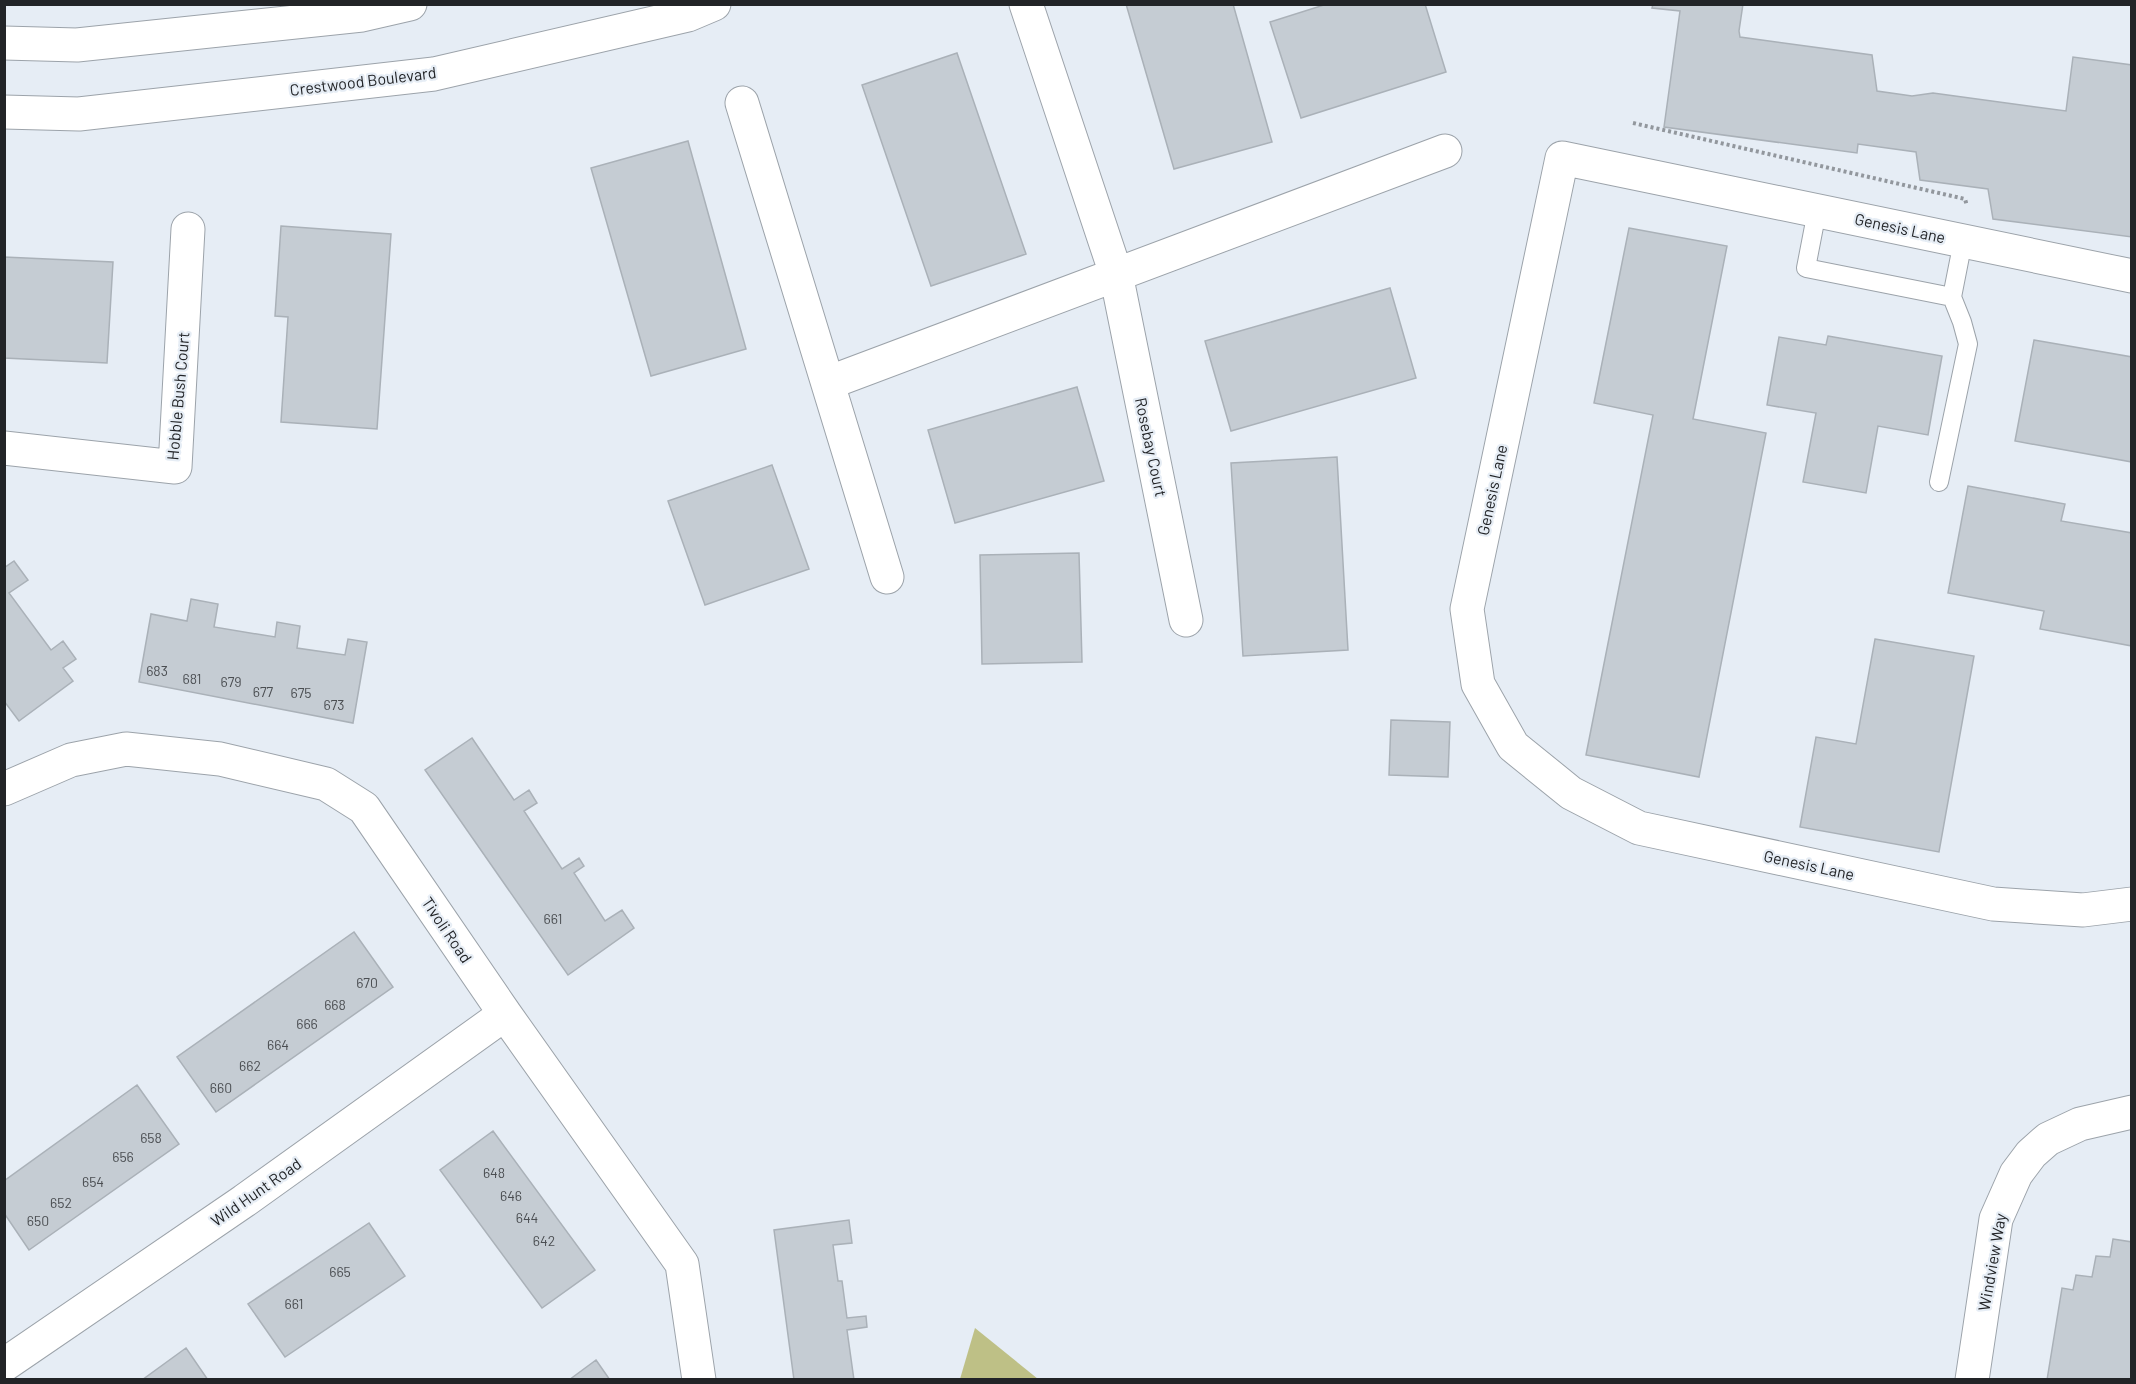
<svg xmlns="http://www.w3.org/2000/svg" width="2136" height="1384" font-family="Barlow,sans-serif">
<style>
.green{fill:#bec086}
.building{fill:#c5ccd3;stroke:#aab1b8;stroke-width:1.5}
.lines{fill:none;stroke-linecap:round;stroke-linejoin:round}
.lane-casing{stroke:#9ca3aa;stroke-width:20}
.street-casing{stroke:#9ca3aa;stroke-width:35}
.secondary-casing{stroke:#9ca3aa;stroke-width:35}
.path{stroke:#92979d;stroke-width:4;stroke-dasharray:3 3;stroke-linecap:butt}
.lane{stroke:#fff;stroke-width:18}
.street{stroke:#fff;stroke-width:33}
.secondary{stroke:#fff;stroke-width:33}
.labels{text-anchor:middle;stroke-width:4.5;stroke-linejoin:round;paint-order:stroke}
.number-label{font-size:14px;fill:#4b4e52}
.street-label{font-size:16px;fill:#222427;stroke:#e6edf5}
</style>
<rect width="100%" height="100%" fill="#e6edf5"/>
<path class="green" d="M975,1328L1038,1379H960Z"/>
<path class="building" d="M1126,4H1233L1272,142L1174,169Z
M1327,4H1425L1446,72L1301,118L1270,22Z
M1653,4H1743L1739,31L1740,37L1872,55L1877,91L1912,96L1933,93L2066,111L2073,57L2132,65V237L1993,219L1988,189L1920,180L1916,152L1858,144L1857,153L1664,127L1680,11L1652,8Z
M957,53L1026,254L931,286L862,85Z
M688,141L746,349L651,376L591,168Z
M281,226L391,234L377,429L281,422L288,317L275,316Z
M1629,228L1727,246L1693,419L1766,433L1699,777L1586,755L1653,415L1594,403Z
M4,257L113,262L107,363L4,358Z
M1390,288L1416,378L1231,431L1205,341Z
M1828,336L1942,356L1928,435L1878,426L1866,493L1803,482L1816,413L1767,405L1779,337L1826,345Z
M2034,340L2132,357V462L2015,441Z
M1077,387L1104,481L955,523L928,430Z
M1337,457L1348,650L1243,656L1231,463Z
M772,465L809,569L705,605L668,501Z
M1968,486L2065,504L2061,521L2132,533V646L2040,629L2044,611L1948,593Z
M1079,553L1082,662L982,664L980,555Z
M14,561L28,580L9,593L51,650L63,641L76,659L63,668L73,681L19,721L4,701V568Z
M191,599L218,604L214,627L275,637L277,622L300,626L297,648L345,655L348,639L367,642L353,723L139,682L151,614L187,621Z
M1875,639L1974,656L1939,852L1800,827L1816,737L1856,744Z
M1391,720L1450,722L1448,777L1389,775Z
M472,738L514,800L529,790L537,803L524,811L562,869L579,858L584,866L574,873L605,921L622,910L634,928L568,975L425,770Z
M354,932L393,987L216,1112L177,1057Z
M137,1085L179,1144L29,1250L4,1213V1181Z
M493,1131L595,1270L542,1308L440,1170Z
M849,1220L852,1243L833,1245L838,1281H842L847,1318L866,1316L867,1327L847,1330L854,1380H794L774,1230Z
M369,1223L405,1276L285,1357L248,1304Z
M2113,1239L2132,1242V1380H2047L2062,1288L2073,1290L2076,1275L2092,1277L2096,1256L2110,1257Z
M186,1348L208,1380H142Z
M596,1360L610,1380H569Z"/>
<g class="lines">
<defs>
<path id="lane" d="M1817,211L1806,268L1952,297L1963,241
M1939,482L1968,344L1962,322L1952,297"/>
<path id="street" d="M1026,4L1116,274L1186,620
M742,103L887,577
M2132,276L1562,158L1467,609L1478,684L1513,746L1571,793L1639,828L1993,904L2083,910L2132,904
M828,383L1445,151
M4,448L175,467L188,229
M4,789L71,760L126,749L220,759L326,784L364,808L505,1014L682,1264L699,1380
M4,1365L244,1201L505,1014
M1972,1380L1996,1219L2016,1174L2031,1154L2048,1139L2080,1124L2132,1112"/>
<path id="secondary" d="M4,43L77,45L362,15L410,4
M4,112L79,114L434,74L688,15L714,4"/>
</defs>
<use href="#lane" class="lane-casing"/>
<use href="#street" class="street-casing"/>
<use href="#secondary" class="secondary-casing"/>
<path class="path" d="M1633,123L1965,199L1967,206"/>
<use href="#lane" class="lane"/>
<use href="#street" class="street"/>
<use href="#secondary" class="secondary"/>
</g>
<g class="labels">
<g class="number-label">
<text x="157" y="676">683</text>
<text x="192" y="684">681</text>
<text x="231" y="687">679</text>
<text x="263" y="697">677</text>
<text x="301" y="698">675</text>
<text x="334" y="710">673</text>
<text x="553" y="924">661</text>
<text x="367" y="988">670</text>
<text x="335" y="1010">668</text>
<text x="307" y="1029">666</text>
<text x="278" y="1050">664</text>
<text x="250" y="1071">662</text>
<text x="221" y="1093">660</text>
<text x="151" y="1143">658</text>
<text x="123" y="1162">656</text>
<text x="494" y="1178">648</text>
<text x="93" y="1187">654</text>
<text x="511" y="1201">646</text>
<text x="61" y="1208">652</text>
<text x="527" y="1223">644</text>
<text x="38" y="1226">650</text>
<text x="544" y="1246">642</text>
<text x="340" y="1277">665</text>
<text x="294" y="1309">661</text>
</g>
<g class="street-label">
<text transform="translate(363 81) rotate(-7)" y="6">Crestwood Boulevard</text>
<text transform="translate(1900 228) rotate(12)" y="6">Genesis Lane</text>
<text transform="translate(178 396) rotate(-85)" y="6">Hobble Bush Court</text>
<text transform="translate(1151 447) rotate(78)" y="6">Rosebay Court</text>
<text transform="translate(1492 490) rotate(-78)" y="6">Genesis Lane</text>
<text transform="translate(1809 865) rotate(12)" y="6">Genesis Lane</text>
<text transform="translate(447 930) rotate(56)" y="6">Tivoli Road</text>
<text transform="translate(256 1192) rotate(-35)" y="6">Wild Hunt Road</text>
<text transform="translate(1992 1262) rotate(-80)" y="6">Windview Way</text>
</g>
</g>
<rect width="2136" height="1384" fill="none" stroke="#222427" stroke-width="12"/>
</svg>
